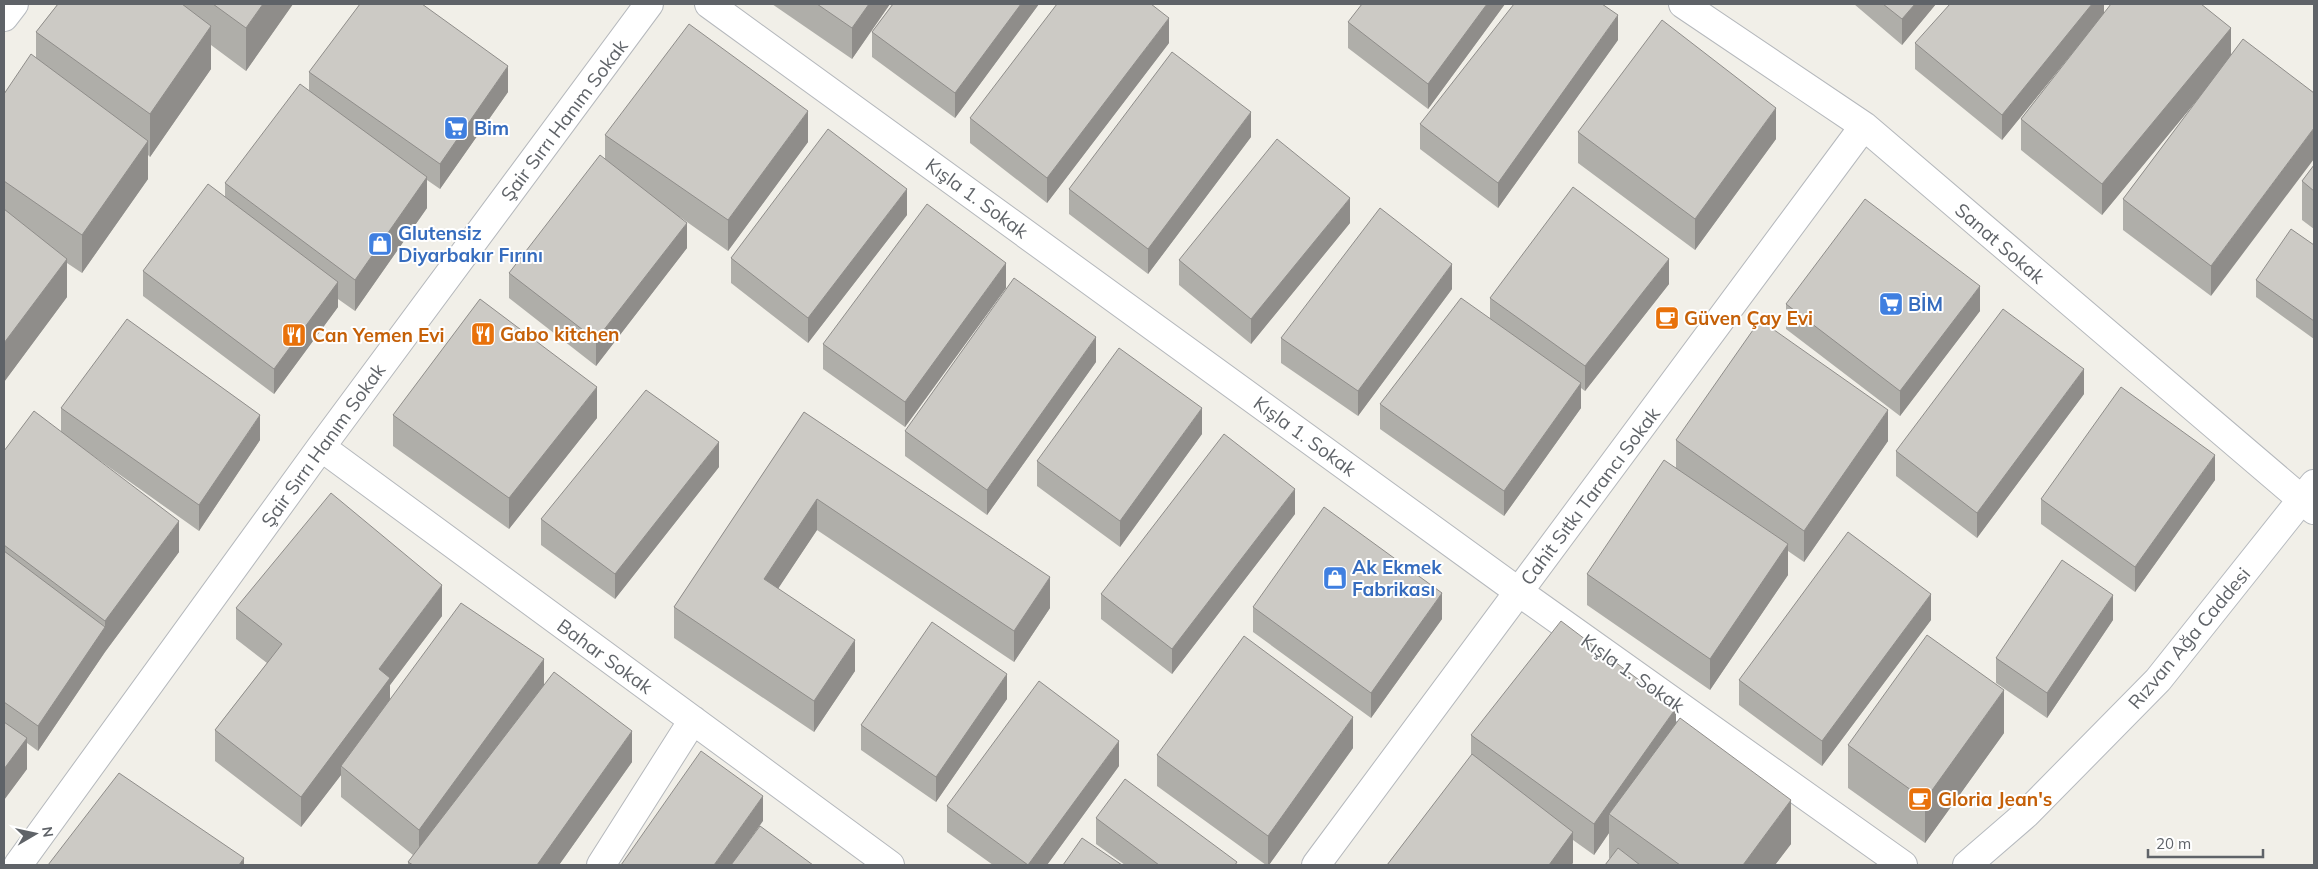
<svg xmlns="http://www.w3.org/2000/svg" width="2318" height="869" font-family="Mulish,sans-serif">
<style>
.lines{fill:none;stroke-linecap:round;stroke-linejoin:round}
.street-casing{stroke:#b5b8bc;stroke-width:30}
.secondary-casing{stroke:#b6babf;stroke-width:30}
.street{stroke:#fff;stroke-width:28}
.secondary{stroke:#fff;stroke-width:28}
.wall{fill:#afaea9}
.shaded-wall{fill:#8f8d8a}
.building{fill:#cccac5;stroke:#8f8d8a}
.labels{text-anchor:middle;stroke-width:4;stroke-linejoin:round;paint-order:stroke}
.street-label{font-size:19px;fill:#5f6368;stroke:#fff}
.shop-label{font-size:19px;font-weight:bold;fill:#366cbe;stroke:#fff;text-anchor:start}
.food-label{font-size:19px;font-weight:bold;fill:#c56008;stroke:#fff;text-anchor:start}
</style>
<rect width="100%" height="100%" fill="#f1efe8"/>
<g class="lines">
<defs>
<path id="street" d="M709,4L1519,592L1903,865
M1683,4L1864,126L2314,510
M321,447L890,865
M18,865L321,447L649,4
M601,865L693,720
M1316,865L1864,126"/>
<path id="secondary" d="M4,17L14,4
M1967,865L2026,814L2158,680L2314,484"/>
</defs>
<use href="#street" class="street-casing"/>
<use href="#secondary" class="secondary-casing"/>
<use href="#street" class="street"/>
<use href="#secondary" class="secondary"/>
</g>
<path class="wall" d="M58,4H293L246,71L211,45V69L150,157L148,155V179L82,273L67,263V297L4,382V94L36,58V32Z
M772,4H890L852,59Z
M893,4H1039L955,118L872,57V32Z
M1505,4L1428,109L1348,48V22Z
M1854,4H1936L1902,45Z
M2104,4V13L2231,28L2211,296L2123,230V199L2207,88L2102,215L2021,150V119L2078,46L2002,140L1915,69V43Z
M1618,40L1498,208L1420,149V124Z
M1169,43L1047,203L970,143V118Z
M309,72L508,92L440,189L427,180V208L355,311L338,299V307L274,394L143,296V271L225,197V183L309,91Z
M1578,132L1776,139L1695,250L1578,163Z
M605,135L808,142L728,251L680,217L687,248L596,366L509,298V273L605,160Z
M1251,137L1148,274L1069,214V189Z
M2314,165V229L2302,220V181Z
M907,215L808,343L731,283V258Z
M1350,223L1251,344L1179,285V260Z
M2314,245V339L2256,297V280Z
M1669,284L1585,391L1581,388V408L1504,516L1380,429V404L1490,319V298Z
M1006,288L905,427L823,369V344Z
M1452,289L1358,416L1281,363V338Z
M1786,304L1980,311L1900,416L1786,329Z
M1096,362L987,515L905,456V431Z
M2084,394L1977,538L1896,476V451Z
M61,408L260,440L199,531L85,450L179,552L105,652L38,751L27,743V769L4,800V451L61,432Z
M804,412L1050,608L1014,662L817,530L778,588L855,671L814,732L674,638V607Z
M393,415L597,418L509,529L393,446Z
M1202,434L1120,547L1037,486V461Z
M1676,440L1888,441L1804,562L1788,551V575L1710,690L1587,605V574L1676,467Z
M719,467L615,599L541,545V519Z
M2215,480L2135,592L2041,524V499Z
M1295,514L1172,674L1101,619V594Z
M1253,607L1442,619L1371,718L1253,632Z
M236,608L442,616L390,685V699L544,685L632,762L559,865H408V862L413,855L341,797V775L301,827L215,761V730L267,663L236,639Z
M1931,620L1822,766L1739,705V680Z
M2113,620L2047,718L1996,683V658Z
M1007,699L936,802L861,750V725Z
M1676,723L1791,844L1775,865H1605L1610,859L1609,858V833L1594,855L1573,840V863L1571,865H1387L1471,756V735Z
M2004,733L1925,843L1848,788V745Z
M1353,748L1269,865H1266L1157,786V755Z
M1119,766L1047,865H993L947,832V806Z
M1096,818L1237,865H1125L1096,844Z"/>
<path class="shaded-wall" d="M263,4H293L246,71V28Z
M869,4H890L852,59V28Z
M1021,4H1039L955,118V93Z
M1487,4H1505L1428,109V84Z
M1915,4H1936L1902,45V19Z
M2092,4H2104V14L2002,140V115Z
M1618,15V40L1498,208V183Z
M1169,18V43L1047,203V178Z
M211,26V69L150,157V114Z
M2231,28V59L2102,215V184Z
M508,66V92L440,189V164Z
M1776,108V139L1695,250V219Z
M808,111V142L728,251V220Z
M1251,112V137L1148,274V249Z
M2314,128V159L2211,296V266Z
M148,141V179L82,273V235Z
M427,177V208L355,311V280Z
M907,189V215L808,343V318Z
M1350,198V223L1251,344V319Z
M687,223V248L596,366V340Z
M67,259V297L4,382V343Z
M1669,259V284L1585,391V366Z
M1006,263V288L905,427V402Z
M1452,264V289L1358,416V391Z
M338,282V307L274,394V369Z
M1980,286V311L1900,416V391Z
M1096,337V362L987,515V490Z
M2084,369V394L1977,538V513Z
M1581,383V408L1504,516V491Z
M597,387V418L509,529V498Z
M1202,408V434L1120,547V521Z
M1888,410V441L1804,562V531Z
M260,415V440L199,531V505Z
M719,442V467L615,599V574Z
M2215,455V480L2135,592V567Z
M1295,489V514L1172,674V649Z
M817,499V530L764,610V579Z
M179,521V552L105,652L38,751V726L105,627V621Z
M1788,544V575L1710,690V659Z
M1050,577V608L1014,662V631Z
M442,585V616L390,685V709L341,766V775L301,827V797L379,669Z
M1442,593V619L1371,718V693Z
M1931,594V620L1822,766V741Z
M2113,595V620L2047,718V693Z
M855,640V671L814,732V701Z
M544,659V690L419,861V830Z
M1007,674V699L936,802V777Z
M2004,690V733L1925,843V800Z
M1676,708V739L1609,814V833L1594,855V824Z
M1353,717V748L1269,865H1268V836Z
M632,731V762L559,865H537Z
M27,738V769L4,800V769Z
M1119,741V766L1047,865H1028Z
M763,796V821L732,865H714Z
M1791,800V844L1775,865H1743Z
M1573,832V863L1571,865H1549Z
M244,858V865H239Z"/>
<path class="building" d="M58,4H182L211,26L150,114L36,32Z
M213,4H263L246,28Z
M360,4H422L508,66L440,164L309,72Z
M817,4H869L852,28Z
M893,4H1021L955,93L872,32Z
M1057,4H1151L1169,18L1047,178L970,118Z
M1362,4H1487L1428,84L1348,22Z
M1514,4H1602L1618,15L1498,183L1420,124Z
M1883,4H1915L1902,19Z
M1950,4H2092L2002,115L1915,43Z
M2111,4H2201L2231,28L2102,184L2021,119Z
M1662,20L1776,108L1695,219L1578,132Z
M689,24L808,111L728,220L605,135Z
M2243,39L2314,93V128L2211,266L2123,199Z
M1172,52L1251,112L1148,249L1069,189Z
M31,54L148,141L82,235L4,181V94Z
M300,84L427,177L355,280L225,183Z
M828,129L907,189L808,318L731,258Z
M1277,139L1350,198L1251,319L1179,260Z
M600,155L687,223L596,340L509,273Z
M2314,165V191L2302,181Z
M208,184L338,282L274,369L143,271Z
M1573,187L1669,259L1585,366L1490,298Z
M1865,199L1980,286L1900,391L1786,304Z
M927,204L1006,263L905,402L823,344Z
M1380,208L1452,264L1358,391L1281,338Z
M4,209L67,259L4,343Z
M2291,229L2314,245V321L2256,280Z
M1014,278L1096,337L987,490L905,431Z
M1461,298L1581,383L1504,491L1380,404Z
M480,299L597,387L509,498L393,415Z
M2003,309L2084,369L1977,513L1896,451Z
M127,319L260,415L199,505L61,408Z
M1760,320L1888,410L1804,531L1676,440Z
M1119,348L1202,408L1120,521L1037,461Z
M2121,387L2215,455L2135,567L2041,499Z
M646,390L719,442L615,574L541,519Z
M34,411L179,521L105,621L4,545V451Z
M804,412L1050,577L1014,631L817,499L764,579L855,640L814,701L674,607Z
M1224,434L1295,489L1172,649L1101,594Z
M1664,460L1788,544L1710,659L1587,574Z
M331,493L442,585L379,669L390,678L301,797L215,730L282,644L236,608Z
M1324,507L1442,593L1371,693L1253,607Z
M1848,532L1931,594L1822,741L1739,680Z
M4,551L105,627L38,726L4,702Z
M2062,560L2113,595L2047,693L1996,658Z
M461,603L544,659L419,830L341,766Z
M1561,621L1676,708L1594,824L1471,735Z
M932,622L1007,674L936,777L861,725Z
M1927,635L2004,690L1925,800L1848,745Z
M1244,636L1353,717L1268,836L1157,755Z
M554,672L632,731L537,865H413L408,862Z
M1039,681L1119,741L1028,865L947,806Z
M1680,718L1791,800L1743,865H1680L1609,814Z
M4,722L27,738L4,769Z
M701,751L763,796L714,865H621Z
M1472,754L1573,832L1549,865H1387Z
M119,773L244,858L239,865H48Z
M1125,779L1237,862L1235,865H1159L1096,818Z
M760,826L813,865H731Z
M1082,838L1122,865H1063Z
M1618,848L1640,865H1605Z"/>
<defs>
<symbol id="supermarket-square" viewBox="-11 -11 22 22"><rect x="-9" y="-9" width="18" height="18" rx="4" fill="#3f7fe0" stroke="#fff"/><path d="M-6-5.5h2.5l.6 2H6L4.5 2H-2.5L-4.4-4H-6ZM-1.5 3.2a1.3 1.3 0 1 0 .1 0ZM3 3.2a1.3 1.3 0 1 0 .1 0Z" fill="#fff"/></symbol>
<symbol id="shop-square" viewBox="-11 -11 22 22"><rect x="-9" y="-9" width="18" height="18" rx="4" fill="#3f7fe0" stroke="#fff"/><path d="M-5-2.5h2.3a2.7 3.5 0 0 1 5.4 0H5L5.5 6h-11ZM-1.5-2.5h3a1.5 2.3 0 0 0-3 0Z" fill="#fff"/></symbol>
<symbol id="cafe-square" viewBox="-11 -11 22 22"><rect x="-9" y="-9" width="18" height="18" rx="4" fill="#e8710a" stroke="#fff"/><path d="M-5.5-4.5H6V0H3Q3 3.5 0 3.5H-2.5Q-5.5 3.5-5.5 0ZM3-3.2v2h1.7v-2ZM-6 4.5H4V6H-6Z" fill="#fff"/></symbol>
<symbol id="restaurant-square" viewBox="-11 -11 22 22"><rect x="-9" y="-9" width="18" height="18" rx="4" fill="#e8710a" stroke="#fff"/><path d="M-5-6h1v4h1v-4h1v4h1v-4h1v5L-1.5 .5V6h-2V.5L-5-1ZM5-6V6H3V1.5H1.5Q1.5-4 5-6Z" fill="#fff"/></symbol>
</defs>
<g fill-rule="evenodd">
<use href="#supermarket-square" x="442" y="114" width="28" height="28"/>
<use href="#shop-square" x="366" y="230" width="28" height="28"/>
<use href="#supermarket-square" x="1877" y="290" width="28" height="28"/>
<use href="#cafe-square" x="1653" y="304" width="28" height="28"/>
<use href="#restaurant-square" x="469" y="320" width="28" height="28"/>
<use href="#restaurant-square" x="280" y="321" width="28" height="28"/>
<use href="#shop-square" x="1321" y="564" width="28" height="28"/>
<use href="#cafe-square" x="1906" y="785" width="28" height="28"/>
</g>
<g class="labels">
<g class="street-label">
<text transform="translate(564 120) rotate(-53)" y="7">Şair Sırrı Hanım Sokak</text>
<text transform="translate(977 198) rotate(36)" y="7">Kışla 1. Sokak</text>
<text transform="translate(2000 243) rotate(41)" y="7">Sanat Sokak</text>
<text transform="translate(1305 436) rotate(36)" y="7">Kışla 1. Sokak</text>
<text transform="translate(323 445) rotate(-54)" y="7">Şair Sırrı Hanım Sokak</text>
<text transform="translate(1590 496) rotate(-53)" y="7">Cahit Sıtkı Tarancı Sokak</text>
<text transform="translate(2189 638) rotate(-50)" y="7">Rızvan Ağa Caddesi</text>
<text transform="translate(605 656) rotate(36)" y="7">Bahar Sokak</text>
<text transform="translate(1633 673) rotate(35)" y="7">Kışla 1. Sokak</text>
</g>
<g class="shop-label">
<text x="474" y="135">Bim</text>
<text x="398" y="240">Glutensiz<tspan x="398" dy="22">Diyarbakır Fırını</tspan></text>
<text x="1908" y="311">BİM</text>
<text x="1352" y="574">Ak Ekmek<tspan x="1352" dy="22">Fabrikası</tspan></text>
</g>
<g class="food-label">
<text x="1684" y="325">Güven Çay Evi</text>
<text x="500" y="341">Gabo kitchen</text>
<text x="312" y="342">Can Yemen Evi</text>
<text x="1938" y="806">Gloria Jean's</text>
</g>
</g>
<rect width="2318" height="869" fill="none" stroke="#5f6368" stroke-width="10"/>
<g transform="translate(35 834) rotate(81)" stroke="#ffffff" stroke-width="4" paint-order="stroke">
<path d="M0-4L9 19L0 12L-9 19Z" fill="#5f6368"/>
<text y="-8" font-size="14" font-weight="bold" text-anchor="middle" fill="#5f6368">N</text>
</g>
<path d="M2148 849v8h115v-8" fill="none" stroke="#5f6368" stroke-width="2.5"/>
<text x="2156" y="849" font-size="15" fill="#5f6368" stroke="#ffffff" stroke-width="4" paint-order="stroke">20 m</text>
</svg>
